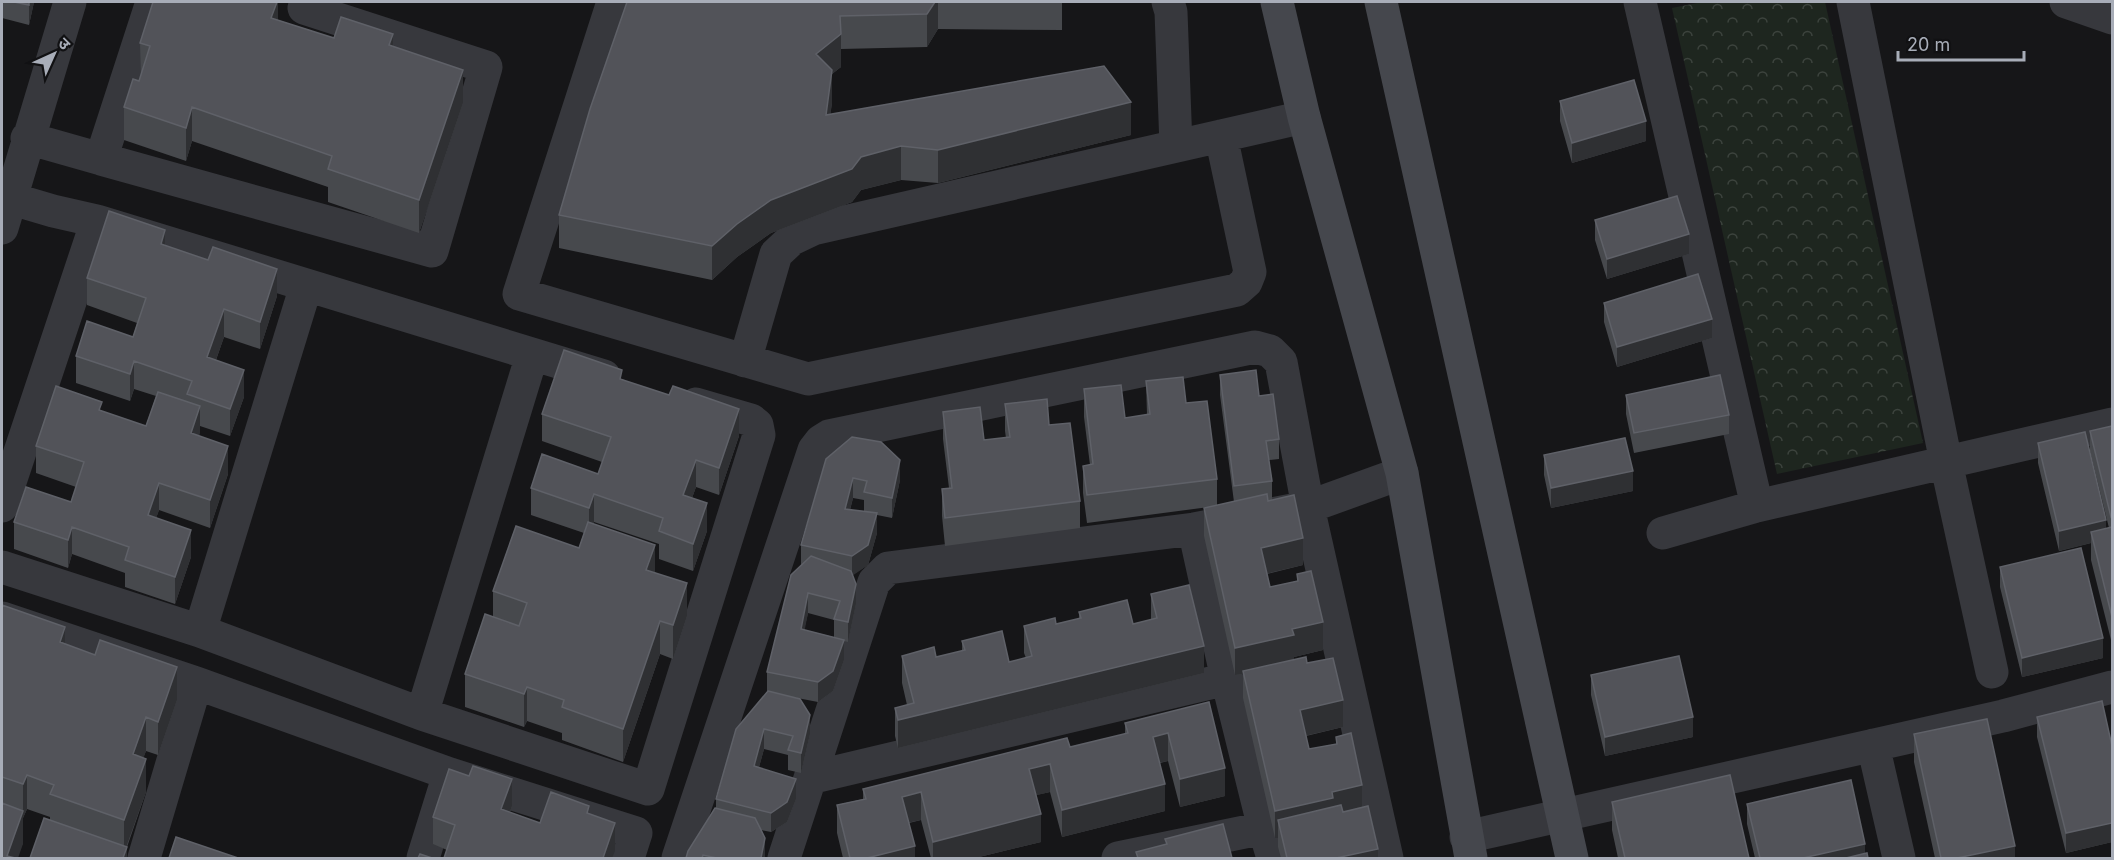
<svg xmlns="http://www.w3.org/2000/svg" width="2114" height="860" font-family="Inter,'Noto Sans Devanagari',sans-serif">
<style>
.forest{fill:url(#forest-crowns)}
.lines{fill:none;stroke-linecap:round;stroke-linejoin:round}
.street{stroke:#37383d;stroke-width:33}
.secondary{stroke:#45474d;stroke-width:33}
.wall{fill:#47494d;fill-rule:evenodd}
.shaded-wall{fill:#2f3033}
.building{fill:#525359;stroke:#5f6168;stroke-width:1.5}
</style>
<defs>
<pattern id="forest-crowns" width="20" height="18" patternUnits="userSpaceOnUse" patternTransform="scale(1.5)"><rect width="20" height="18" fill="#1e261f"/><path d="M2 6a3 3 0 1 1 6 0M12 15a3 3 0 1 1 6 0" fill="none" stroke="#3c433d"/></pattern>
</defs>
<rect width="100%" height="100%" fill="#161618"/>
<path class="forest" d="M1702,2H1825L1923,443L1777,474L1672,8Z"/>
<g class="lines">
<path class="street" d="M152,2L101,159L432,251L486,67L304,8L306,2
M613,2L519,294L808,379L1237,290L1246,282L1250,272L1221,136
M1168,2L1171,12L1176,146
M1640,2L1757,506
M1853,2L1946,462L1992,672
M2066,2L2112,18
M27,138L101,159
M9,198L53,211L97,221
M2,228L70,2
M745,361L776,254L792,239L813,229L1304,117
M2,506L97,221L604,376
M1194,529L1227,679L1264,828
M1663,533L1757,506L2112,424
M2,567L200,631L422,714L648,789L759,435L757,425L751,420L696,404
M2,618L196,683L450,774L636,833L628,858
M200,631L306,286
M422,714L532,355
M1873,745L1899,858
M810,778L1227,679
M1466,837L2003,716L2112,687
M144,858L196,683
M423,858L446,784
M678,858L814,450L821,441L829,436L1255,347L1270,351L1281,362L1308,507L1387,858
M784,858L874,582L888,568L1194,529L1308,507L1402,473
M1118,858L1264,828L1273,858"/>
<path class="secondary" d="M1277,2L1304,117L1402,473L1471,858
M1381,2L1572,858"/>
</g>
<path class="wall" d="M2,2H34L29,25L2,18Z
M278,2V20L334,38L393,46L463,103L419,233L328,202V187L192,141L186,161L124,140V107L139,81L141,76L140,43Z
M627,2H1062V30L938,29L927,47L841,49V67L832,74V103L830,115L1131,135L938,183L901,180L861,190L852,202L771,233L737,257L712,280L559,248V215Z
M1560,101L1646,141L1572,163L1560,121Z
M1595,220L1689,254L1607,279L1595,240Z
M165,245L277,296L260,349L224,337L216,360L244,397L230,436L200,426L199,436L228,474L210,528L159,510L156,518L191,557L175,604L125,587V573L72,554L68,568L14,549V522L71,502L76,487L36,473V446L102,411L146,426L156,396L134,389L130,401L76,383V356L133,337L137,323L87,305V278Z
M1604,303L1712,338L1617,367L1604,322Z
M1220,375L1259,396L1279,439V459L1269,460L1272,481V500L1303,565L1267,574L1270,587L1297,581V574L1323,650L1294,657V660L1307,663L1343,727L1306,736L1309,749L1336,744V737L1362,808L1378,858H1281L1278,847V838H1275L1243,698V674L1235,675L1204,536V508L1209,507L1087,523L1083,493V466L1090,465L1084,417V389L1125,418L1147,415L1146,381L1186,403L1217,479V506L1234,502L1220,395Z
M622,379L739,436L719,495L696,487L692,498L707,531L693,571L659,559V544L594,522L593,524L655,572L687,616L673,659L660,654L623,762L562,740V733L527,721L524,727L465,707V674L493,617V591L579,548L584,533L531,515V488L598,474L602,462L542,441V414Z
M1626,395L1729,415V434L1634,453L1626,414Z
M1005,404L1049,425L1080,501V528L945,546L942,516V489L949,488L943,439V412L984,440L1006,438L1005,431Z
M2112,426V644L2091,560V543L2059,551L2038,463V443L2106,529L2109,528L2090,451V431Z
M1544,455L1633,491L1551,508L1544,475Z
M826,459L900,480L892,518L877,515V533L868,565L852,575L856,604L848,642L844,641V660L833,691L818,702L792,697L810,734L801,773L788,770V755L764,749L759,767L796,799L787,822L771,832L761,830L765,858H686L716,808V799L767,692V672L801,565V545ZM853,498L864,500V511L850,510ZM808,613L834,620V637L804,630Z
M2000,567L2103,658L2022,677L2000,587Z
M1151,594L1204,673L898,748L895,736V708L907,705L902,683V656L936,657L962,651V641L1009,662L1026,658L1024,653V626L1056,624L1079,619V612L1133,624L1151,620Z
M2,605L65,644L177,700L158,755L146,751L143,758L146,792L127,847V858L50,820V817L27,809L23,818V844L2,858Z
M1591,675L1693,737L1605,756L1591,695Z
M1209,702L1225,796L1180,807L1168,761L1160,763L1165,811L1062,837L1050,792L1036,795L1041,842L975,858H931L921,820L909,823L915,858H843L837,833V805L863,799V789L1070,747L1125,734V723Z
M2037,717L2112,746V842L2066,853L2037,737Z
M1914,734L2015,858H1935L1914,762Z
M1612,802L1749,858H1618L1612,830Z
M1747,804L1865,854L1868,858H1755L1747,824Z
M512,806L510,812L540,823L589,814L615,851L447,850L433,844V817Z"/>
<path class="shaded-wall" d="M29,2H34L29,25Z
M277,2H278V32L271,18Z
M935,2H938V29L927,47V14Z
M393,34V67L389,45Z
M841,34V67L832,74V103L826,149L816,54Z
M463,70V103L419,233V200Z
M1131,102V135L938,183V150Z
M192,107V141L186,161V128Z
M1646,121V141L1572,163V143Z
M901,146V180L861,190L852,202L771,233L737,257L712,280V246L737,224L771,200L861,157Z
M165,230V258L161,244Z
M1689,234V254L1607,279V259Z
M277,269V296L260,349V322Z
M224,309V337L207,385V357Z
M1712,319V338L1617,367V347Z
M134,361V389L130,401V374Z
M244,370V397L230,436V409Z
M200,406V433L191,461V433Z
M739,409V436L719,495V468Z
M228,446V474L210,528V500Z
M696,460V487L683,523V495Z
M900,460V480L892,518V498Z
M1633,471V491L1551,508V488Z
M853,478V498L845,529V509Z
M159,483V510L148,542V515Z
M594,494V522L589,535V508Z
M707,503V531L693,571V544Z
M877,513V533L868,565L852,576V556Z
M2112,516V536H2111V517Z
M2106,520V540L2091,532V543L2059,551V531Z
M72,527V554L68,568V540Z
M191,530V557L175,604V577Z
M1303,538V565L1261,575V548Z
M655,545V579L646,570Z
M687,583V616L673,659V625Z
M856,584V604L848,642V622Z
M808,593V613L801,649V629Z
M660,621V654L623,762V729Z
M1323,622V650L1294,657V662L1243,671V674L1235,675V648L1292,629Z
M65,627V661L60,642Z
M2103,638V658L2022,677V658Z
M844,640V660L833,691L818,702V682Z
M1204,646V673L898,748V720Z
M177,667V700L158,755V722Z
M527,687V721L524,727V694Z
M1343,700V727L1300,737V710Z
M810,715V734L801,773V753Z
M146,717V751L133,788V754Z
M1693,717V737L1605,756V737Z
M764,729V749L754,786V766Z
M1168,733V761L1153,764V737Z
M146,759V792L124,853V820Z
M1050,764V792L1029,797V769Z
M1225,768V796L1180,807V779Z
M27,775V809L23,818V784Z
M512,779V806L501,837V809Z
M796,779V799L787,822L771,832V813Z
M1165,784V811L1062,837V810Z
M1362,785V813L1278,820V838H1275V811L1332,792Z
M921,792V820L902,824V797Z
M23,811V844L18,858H7V856Z
M1041,814V842L975,858H933V842Z
M615,823V851L612,858H603Z
M2112,823V842L2066,853V833Z
M765,838V858H761Z
M1865,844V858H1803Z
M915,846V858H867Z
M2015,846V858H1957Z
M127,847V858H123Z
M1378,849V858H1336Z"/>
<path class="building" d="M14,2H29V5Z
M153,2H277L271,18L334,38L341,17L393,34L389,45L463,70L419,200L328,169L332,156L192,107L186,128L124,107L133,79L139,81L150,46L140,43Z
M627,2H935L927,14L840,16L841,34L816,54L832,70L826,115L1104,66L1131,102L938,150L901,146L861,157L852,169L771,200L737,224L712,246L559,215L590,109Z
M1634,80L1646,121L1572,143L1560,101Z
M1677,196L1689,234L1607,259L1595,220Z
M109,211L165,230L161,244L208,260L213,247L277,269L260,322L224,309L207,357L244,370L230,409L187,394L192,381L134,361L130,374L76,356L87,321L133,337L146,298L87,278Z
M1698,274L1712,319L1617,347L1604,303Z
M564,350L622,370L620,379L669,395L673,386L739,409L719,468L696,460L683,495L707,503L693,544L659,531L663,518L594,494L589,508L531,488L542,454L598,474L611,437L542,414Z
M1256,370L1259,396L1273,394L1279,439L1266,441L1272,481L1234,486L1220,375Z
M1720,375L1729,415L1634,433L1626,395Z
M1183,377L1186,403L1207,401L1217,479L1087,495L1083,466L1093,464L1084,389L1121,385L1125,418L1150,414L1146,381Z
M56,386L102,402L99,410L146,426L158,392L200,406L191,433L228,446L210,500L159,483L148,515L191,530L175,577L125,560L129,547L72,527L68,540L14,522L26,487L71,502L84,462L36,446Z
M1047,399L1049,425L1070,423L1080,501L945,518L942,489L952,488L943,412L980,407L984,440L1010,437L1005,404Z
M2112,426V516L2111,517L2090,431Z
M2085,432L2106,520L2059,531L2038,443Z
M852,437L881,442L900,460L892,498L864,492L867,481L853,478L845,509L877,513L868,545L852,556L801,545L826,459Z
M1625,438L1633,471L1551,488L1544,455Z
M1267,494L1268,501L1294,495L1303,538L1261,548L1270,587L1298,581L1297,574L1311,571L1323,622L1292,629L1294,635L1235,648L1204,508Z
M588,522L655,545L646,570L687,583L673,625L660,621L623,729L562,707L564,700L527,687L524,694L465,674L485,614L519,626L527,603L493,591L516,526L579,548Z
M2112,527V617L2091,532Z
M2081,548L2103,638L2022,658L2000,567Z
M811,556L851,571L856,584L848,622L834,619L840,601L808,593L801,629L844,640L833,671L818,682L767,672L791,575Z
M1189,585L1204,646L898,720L895,708L914,703L902,656L934,647L936,657L965,650L962,641L1002,631L1009,662L1032,656L1024,626L1055,618L1056,624L1081,618L1079,612L1127,600L1133,624L1157,618L1151,594Z
M2,605L65,627L60,642L95,655L100,640L177,667L158,722L146,717L133,754L146,759L124,820L50,794L54,785L27,775L23,784L2,777Z
M1679,656L1693,717L1605,737L1591,675Z
M1306,657L1307,663L1333,658L1343,700L1300,710L1309,749L1337,744L1336,737L1351,733L1362,785L1332,792L1333,798L1275,811L1243,671Z
M768,691L800,699L810,715L801,753L788,750L793,736L764,729L754,766L796,779L787,802L771,813L716,799L736,729Z
M2102,701L2112,746V823L2066,833L2037,717Z
M1209,702L1225,768L1180,779L1168,733L1153,737L1165,784L1062,810L1050,764L1029,769L1041,814L933,842L921,792L902,797L915,846L867,858H850L837,805L866,799L863,789L1067,738L1070,747L1128,733L1125,723Z
M1987,719L2015,846L1957,858H1941L1914,734Z
M473,766L512,779L501,809L540,823L551,792L589,806L587,813L615,823L603,858H444L455,825L433,817L449,769L469,776Z
M1730,775L1749,858H1625L1612,802Z
M1851,780L1865,844L1803,858H1760L1747,804Z
M2,803L23,811L7,856L15,858H2Z
M1341,805L1343,812L1368,806L1378,849L1336,858H1287L1278,820Z
M715,808L755,818L765,838L761,858H717L703,855L702,858H686L688,851Z
M44,818L127,847L123,858H30Z
M1223,824L1232,858H1138L1136,852L1167,844L1165,839Z
M176,837L238,858H169Z
M1867,853L1868,858H1846Z
M420,854L432,858H418Z"/>
<rect width="2114" height="860" fill="none" stroke="#a8adb8" stroke-width="6"/>
<g transform="translate(54 54) rotate(45)" stroke="#111113" stroke-width="4.5" paint-order="stroke">
<path d="M0-4.5L10 22L0 15L-10 22Z" fill="#a8adb8"/>
<text y="-9" font-size="16" font-weight="bold" text-anchor="middle" fill="#a8adb8">उ</text>
</g>
<path d="M1898 51v9h126v-9" fill="none" stroke="#a8adb8" stroke-width="3"/>
<text x="1907" y="51" font-size="18" fill="#a8adb8" stroke="#111113" stroke-width="4.5" paint-order="stroke">20 m</text>
</svg>
